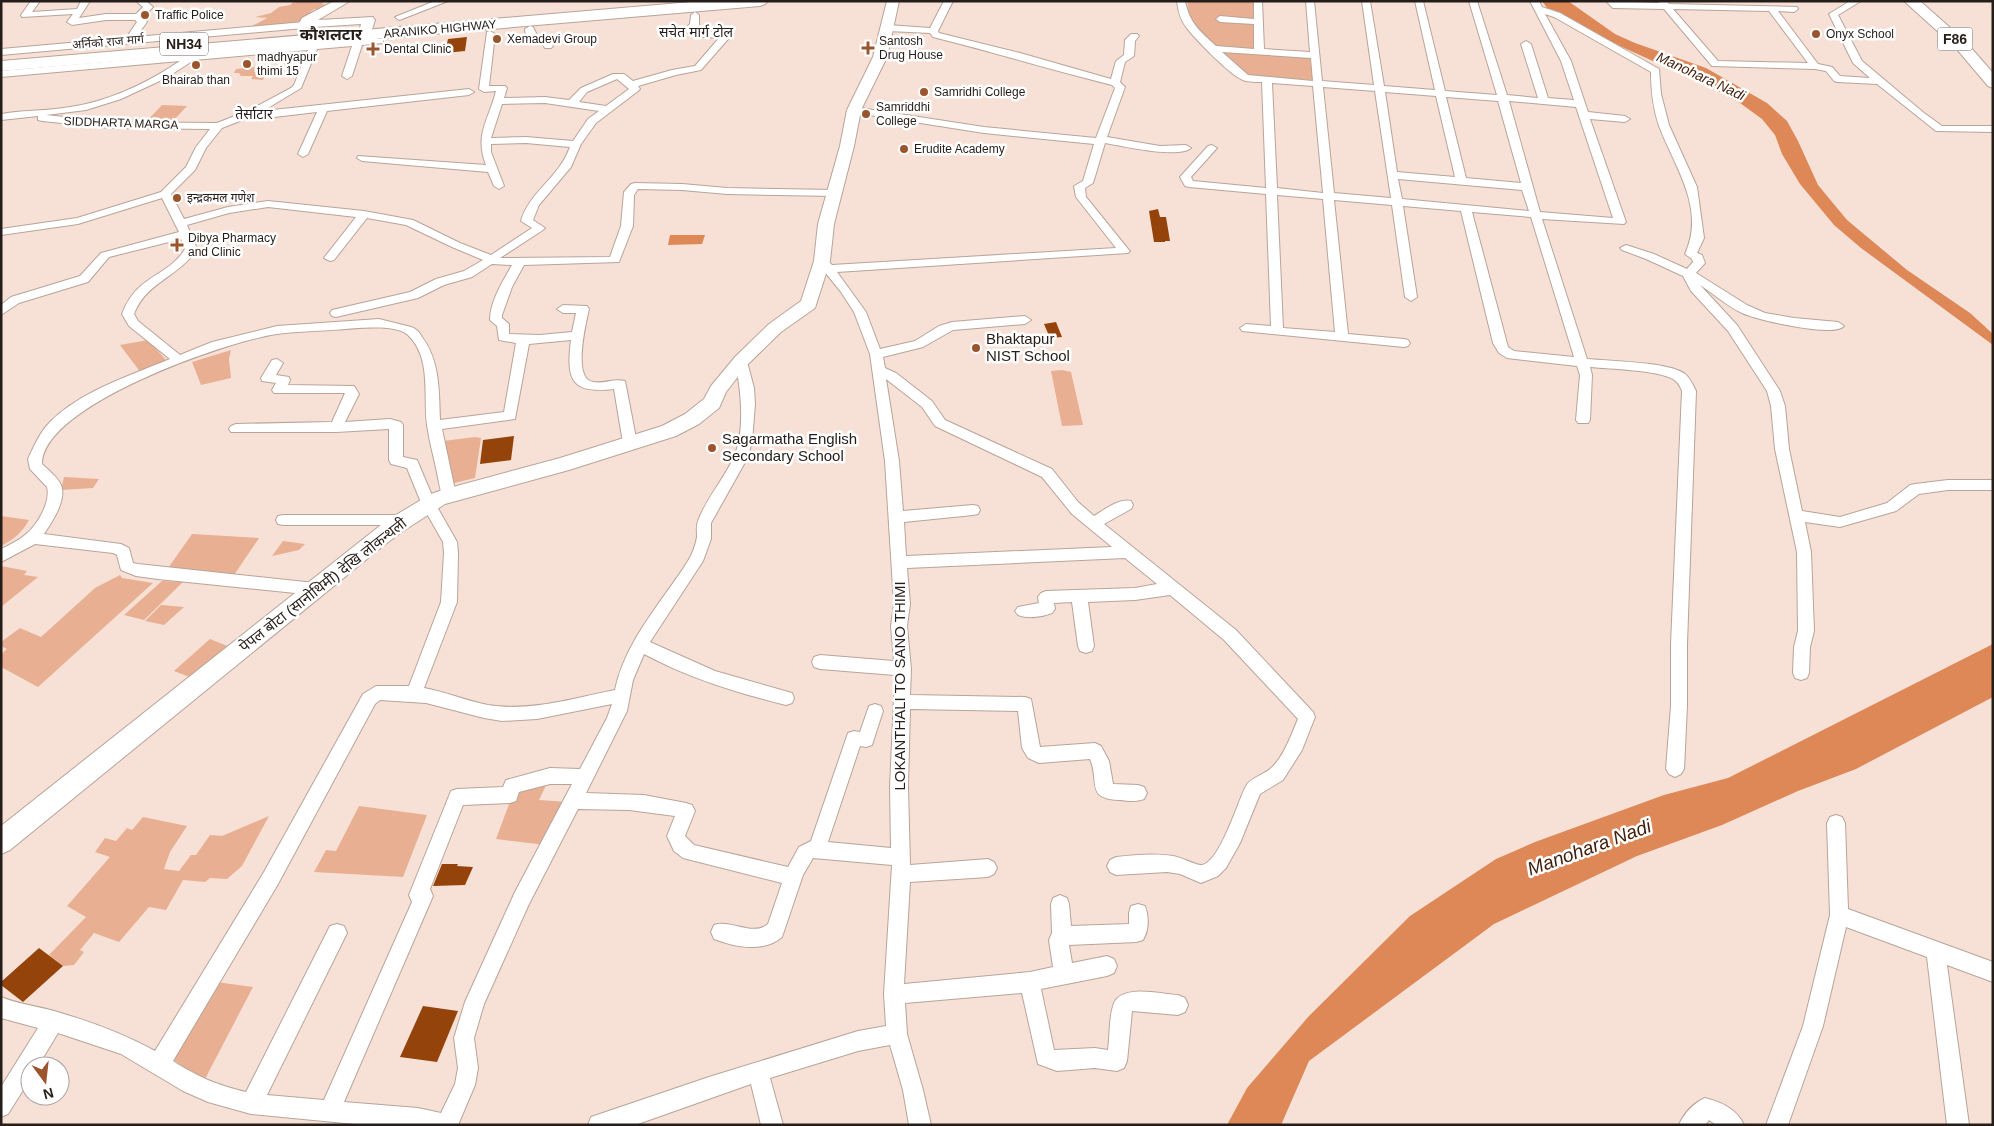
<svg xmlns="http://www.w3.org/2000/svg" width="1994" height="1126" font-family="Arial,'Noto Sans Devanagari',sans-serif">
<style>
.green{fill:#e8af92}
.water{fill:#de8757}
.building{fill:#94430a}
.lines{fill:none;stroke-linecap:round;stroke-linejoin:round}
.street-casing{stroke:#b8a499;stroke-width:2}
.secondary-casing{stroke:#b8a499;stroke-width:2}
.primary-casing{stroke:#b8a499;stroke-width:2}
.highway-casing{stroke:#b8a499;stroke-width:2}
.street{fill:#fff;fill-rule:evenodd}
.secondary{fill:#fff;fill-rule:evenodd}
.primary{fill:#fff;fill-rule:evenodd}
.highway{fill:#fff;fill-rule:evenodd}
.poi-dot{fill:#9b542c;stroke:#fff;stroke-width:2}
.labels{text-anchor:middle;stroke-width:5;stroke-linejoin:round;paint-order:stroke}
.far-poi-label{font-size:12px;fill:#251d19;stroke:#fff;text-anchor:start}
.far-street-label{font-size:12px;fill:#251d19;stroke:#fff}
.far-neighbourhood-label{font-size:14px;fill:#251d19;stroke:#fff}
.shield{fill:#fff;stroke:#66615e;stroke-width:1}
.shield-label{font-size:14px;font-weight:bold;fill:#251d19}
.far-water-label{font-size:14px;font-style:italic;fill:#421f0a;stroke:#fff}
.poi-label{font-size:15px;fill:#251d19;stroke:#fff;text-anchor:start}
.street-label{font-size:15px;fill:#251d19;stroke:#fff}
.far-district-label{font-size:16px;font-weight:bold;fill:#251d19;stroke:#fff}
.near-water-label{font-size:19px;font-style:italic;fill:#421f0a;stroke:#fff}
</style>
<rect width="100%" height="100%" fill="#f7e1d6"/>
<path class="green" d="M295,1H326L322,4L330,6L322,10L315,9L310,12L317,13L293,24L250,27L267,18L255,17L271,13L279,7L290,5Z
M1187,1H1255V17L1251,19L1255,26V47L1249,49L1214,46L1195,28L1190,18Z
M1222,51L1310,58L1313,80L1246,76Z
M255,67L254,72L267,70L263,80L251,79L253,76H241L239,73H234L236,69Z
M162,105L187,106L171,123L144,124Z
M148,340L166,360L165,363L141,373L120,345Z
M231,350L229,359L231,378L201,385L192,362Z
M1062,370L1071,372L1083,425L1062,426L1051,371Z
M475,437L481,438L475,478L450,484L443,441Z
M64,477L99,479L93,488L61,490Z
M1,516L29,520C22,533 14,539 1,546Z
M192,534L259,538L232,578L166,571Z
M283,541L305,544L299,550L272,556Z
M1,566L27,571L24,575L38,577L1,607Z
M120,575L122,578L153,583L38,687L1,667V654L7,649L1,646V642L20,628L41,637L95,588Z
M162,581L183,582L144,620L124,615Z
M161,605H162L184,607L164,625L145,621Z
M210,639L235,649L197,680L174,671Z
M549,779L539,800L567,802L546,845L496,839L515,788Z
M359,806L427,815L403,877L314,872L326,850L336,851Z
M269,816L242,866L227,879L210,878L205,882L183,880L166,910L149,907L119,942L94,933L80,950L84,952L74,965L63,966L49,955L86,917L67,906L110,857L95,852L105,838L116,841L127,828L132,830L143,817L187,826L170,852L164,869L179,871L191,855H196L210,835L222,836Z
M216,982L253,987L204,1081L171,1058Z"/>
<path class="water" d="M1542,1H1568L1615,34L1635,43L1706,68L1767,103L1787,121L1798,141L1818,185L1847,220L1907,270L1970,313L1993,334V345L1861,248L1834,225L1800,184L1782,154L1775,135L1762,119L1740,103L1714,89L1620,46L1547,8Z
M670,235H705L702,244L668,245Z
M1993,644V697L1856,769L1798,791L1722,825L1637,856L1494,924L1309,1061L1281,1125H1227L1247,1088L1309,1016L1410,916L1496,859L1535,842L1664,795L1728,778Z"/>
<path class="building" d="M467,37L465,51L445,53L448,39Z
M1158,209L1160,217H1166L1170,241H1165V242H1154L1149,211Z
M1056,322L1062,337L1050,338L1044,324Z
M514,436L511,460L480,464L483,440Z
M442,864H458L457,866L473,867L465,885L433,886Z
M39,948L63,966L23,1002L1,985V982Z
M423,1006L458,1011L437,1062L400,1057Z"/>
<g class="lines">
<defs>
<path id="street" d="M31,1H40L32,12L77,9L81,1H90L79,18L106,14H136L143,7L136,1H146L153,7L143,17L147,22L136,37L304,22L309,25L304,28L1,55V49L126,38L137,22L135,20H106L72,25L67,22L73,14L22,17L21,15Z
M435,1H448L402,19L399,20L395,17Z
M944,1H953L938,31L939,33L1020,53L1111,79L1116,61L1124,55L1125,40L1131,34H1137L1139,36L1135,41L1134,56L1125,62L1120,82L1125,87L1107,137L1160,146L1186,145L1191,148C1179,159 1122,146 1105,143L1093,183L1085,188L1086,197L1128,249L1130,251L1128,253L837,272L866,312L880,349L915,341L939,326L952,322L1025,316L1031,320L1025,324L953,330L923,347L883,357L885,368L896,373L932,401L945,420L1052,469L1078,502L1094,516C1104,510 1119,498 1131,501L1133,505L1131,509L1104,524L1236,630L1313,712L1315,717L1302,750L1283,780L1260,794L1240,843L1226,868L1218,876L1201,883L1180,874L1167,872L1116,875L1110,872L1107,866L1110,860L1116,857C1135,855 1154,853 1173,856C1181,857 1197,866 1202,865C1220,862 1238,801 1246,786C1250,778 1263,775 1270,769C1284,757 1291,735 1298,719L1224,640L1170,595L1135,600L1088,602L1094,646L1092,651L1086,653L1080,651L1078,646L1072,602L1054,603L1055,609L1052,613C1042,617 1028,619 1018,615L1015,611L1018,607L1039,603L1038,597L1041,593L1046,591L1135,588L1157,584L1125,558L907,568L910,604L907,626L911,669L910,695L1025,697L1031,699L1040,747L1095,743L1101,746L1109,761L1113,784L1138,785L1144,787L1147,793L1144,799C1136,802 1129,801 1120,800C1085,799 1100,783 1090,759L1039,763L1028,758L1022,748L1018,711L910,709L908,787L910,865L988,859L994,862L997,868L994,874L988,877L910,882L904,984L1030,972L1053,967L1049,940L1052,933L1051,904L1053,898L1060,895L1067,898L1069,904L1071,926L1129,924V913L1131,906L1138,904L1145,906C1149,917 1149,930 1143,940L1136,942L1069,945L1072,963L1107,956L1114,959L1117,966L1114,973L1107,976L1041,989L1054,1050L1095,1048L1108,1050C1110,1035 1109,1019 1113,1006C1119,983 1160,994 1178,995L1185,998L1188,1005L1185,1012L1178,1015L1132,1011L1127,1061L1124,1068L1117,1071L1095,1068L1057,1071L1038,1064L1022,993L905,1003L907,1034L923,1090L931,1125H909L903,1090L890,1045L858,1051L770,1078L783,1125H761L751,1084L635,1125H588L591,1117L709,1077L858,1031L886,1026L884,994L892,865L813,858L803,875L782,937C764,953 735,947 714,939L711,932L714,925C730,919 753,937 768,924L782,883L683,858L674,851L667,836L675,816L629,810L578,809L529,904L484,1004L474,1038L478,1068L475,1085L458,1125H365L251,1114L208,1102L183,1091L121,1054L58,1033L38,1066H30V1079L8,1114L1,1117V1087L38,1028L1,1018V997C18,1004 36,1006 54,1011C89,1021 124,1034 155,1051L264,872L363,694L376,686H409L441,602L444,553L443,542L422,505L407,468L391,464L389,460V429L336,432H231L229,429L231,426L236,424L332,422L345,393H274L272,390L276,383L262,381L261,378L272,360L277,359L283,363L276,375L289,377L290,380L288,385L354,386L359,394L345,422L390,419L401,422L403,425V457L417,460L436,505L457,542L458,553L457,602L424,688C446,692 467,701 488,705C530,712 574,698 615,690C625,641 662,602 688,561C692,555 696,544 697,537C697,532 696,526 698,521C706,499 723,480 733,459C746,432 741,389 735,361L741,357L746,358L754,388L755,404L752,441L748,457L711,523V539L703,561L650,642L715,671L792,693L794,698L792,703L786,705C737,693 689,678 644,654L633,680L627,711L586,793L644,795L686,803L692,805L695,811L685,836L694,845L788,867L799,847L811,841L848,733L854,731L860,732L869,706L875,704L881,706L883,711L872,745L866,747L860,746L828,842L891,848L890,787L895,675L820,669L814,667L812,662L814,657L820,655L894,661L891,626L894,604L885,461L870,354L854,312L841,292L816,261L818,259H826L832,265L1116,248L1076,197L1074,186L1083,181L1094,144L984,133L850,112V108L854,107L984,127L1096,138L1115,88L1112,85C1052,70 993,52 933,37L930,33L888,31L883,28L888,25L930,28ZM886,379L922,407L935,426L1042,477L1072,514L1112,547L906,556L904,522L973,515L978,514L980,510L978,506L973,505L903,511L899,461ZM380,700L426,703L484,718L502,721L537,719L612,704L607,718L580,769L550,768L506,780L503,787L457,789L451,791L409,895L412,902L324,1100L267,1095L347,933L344,926L337,924L330,926L246,1092C217,1085 198,1077 173,1061L278,884L375,704ZM550,784H572L515,892L465,1002L454,1038L458,1068L455,1084L441,1113L418,1108L344,1102L433,896L430,889L463,805L510,803L516,801L519,792Z
M1177,1H1185C1190,24 1200,31 1216,46L1254,49V24L1220,22L1216,19L1220,16L1254,19V1H1262L1264,49L1310,52L1306,1H1314L1322,81L1374,85L1362,1H1370L1384,86L1435,90L1415,1H1423L1445,91L1497,95L1469,1H1477L1507,95L1538,98L1521,44L1526,41L1531,44L1548,98L1574,100L1561,61L1530,1H1539L1542,7L1560,13L1659,69L1661,94L1669,125L1697,187L1704,238L1697,253L1702,255L1705,263L1696,273L1747,305L1765,313L1794,318L1838,322L1844,326C1834,338 1757,320 1742,313C1727,306 1714,294 1700,285L1737,325L1780,391L1785,406L1789,449L1802,511L1840,517L1887,503L1910,485L1915,484L1948,480H1993V490H1948L1919,494L1896,511L1840,527L1805,522L1811,552L1814,631L1810,647L1809,673L1807,678L1801,680L1795,678L1793,673L1794,647L1798,631L1797,552L1775,449L1771,406L1767,391L1728,331L1691,291L1683,276L1646,259L1622,250L1620,248L1626,245L1654,254L1687,269L1693,262L1692,259L1685,254C1706,208 1675,168 1659,126C1653,108 1651,91 1651,72L1554,17L1545,14L1571,61L1588,112L1625,116L1630,119L1625,122L1590,119L1626,222L1624,224L1542,219L1587,359C1609,361 1670,362 1685,374C1690,378 1693,385 1696,391L1687,644V706L1684,769L1681,774L1675,777L1669,774L1666,769L1671,706V644L1682,391C1680,386 1678,382 1673,379C1657,370 1610,369 1590,367L1592,375L1590,420L1588,423H1578L1576,420L1580,375L1577,366L1507,358L1499,353L1493,343L1461,211L1403,206L1417,297L1411,301L1405,297L1392,205L1334,200L1348,334L1404,339L1408,340L1410,343L1408,346L1404,347L1242,331L1240,328L1246,324L1271,326L1266,194L1189,187L1185,186L1180,177L1208,146L1212,145L1217,148L1191,177L1193,181L1266,188L1262,82C1256,82 1248,82 1243,80C1231,76 1194,38 1186,27C1180,19 1178,10 1177,1ZM1222,52L1311,58L1313,81L1248,75ZM1272,83L1313,86L1323,193L1277,188ZM1323,87L1375,91L1391,198L1334,193ZM1385,92L1436,96L1455,177L1397,172ZM1446,97L1498,101L1521,183L1466,178ZM1509,101L1576,107L1613,218L1540,212ZM1398,179L1522,190L1529,211L1402,199ZM1277,195L1323,199L1335,332L1283,328ZM1472,212L1531,217L1574,357L1514,351L1508,347Z
M1606,1L1659,3L1658,1H1667L1669,4L1797,7L1798,9L1794,12L1778,11L1818,64L1832,67L1840,76L1870,78L1853,63L1829,14L1850,1H1861L1838,15L1862,61L1924,113L1942,126H1993V132L1936,131L1877,84L1837,82L1834,81L1826,71L1815,69L1712,66L1664,9L1613,8ZM1673,9L1769,11L1808,63L1718,61Z
M695,12L699,15V25L694,30L726,33L729,34V38L701,70L676,75L638,86L640,89L638,91L596,123L581,144L571,167L539,205L533,220L545,228L543,230L500,258L610,257L621,226L624,192L631,184L635,183L682,184L727,188L835,190L840,193L835,196L727,194L682,190L638,189L634,195L633,226L619,262L524,265L512,287L502,315V318L509,324V334L540,335L572,332L576,313H563L557,309L563,305L587,306L589,309C586,323 572,379 593,382C604,384 614,378 625,381L637,443L635,446H625L623,443L614,389C571,394 566,380 571,340L529,344L515,419L442,429L456,495L454,499L449,500L444,499C440,491 439,482 437,473C434,457 429,441 427,425C423,396 432,358 408,335C396,324 360,328 345,329C323,331 299,331 277,334C228,341 42,405 42,464C48,470 57,476 61,485C67,500 52,522 44,534L121,544L129,548L133,563L138,564L315,583L320,585L323,589L320,593L315,595L158,579L136,576L121,570L117,555L113,553L35,544L1,562V549C9,545 18,541 25,535C37,526 51,502 47,487L30,469L28,459C34,446 40,432 50,422C81,391 129,376 170,359L129,326L122,314C137,274 167,278 185,249L181,239L109,257L88,282L19,303L1,315V305L11,297L80,276L101,253L179,232L162,198L78,224L1,235V229L77,218L161,192L186,167L196,147L210,129L110,128L42,121L38,120V116L1,120V114C24,110 48,111 70,107C110,101 147,83 180,61L1,77V71L354,40L363,34L368,37L366,39H383V43L362,45L352,76L347,79L342,76L352,46L317,49L301,88L263,111L469,89L474,92L469,95L327,111L308,154L303,157L298,154L317,112L274,117L255,115L222,128L206,148L195,170L171,194L184,219L228,207L268,201L364,211L413,220L460,243L491,255L532,228L521,221C529,192 559,178 570,147L526,143L491,144V152L504,186L499,189L494,186L488,172L362,161L357,158L358,156L486,165C474,134 489,120 496,91L484,92L479,89L487,32L490,31L495,34L489,86H505L507,88L504,98L545,97L569,100L581,88L613,74H624L633,81L672,70L695,66L719,38C709,37 691,38 684,30L690,24L691,15ZM308,50L294,85L291,88L250,110L217,123L110,122L46,115L86,110L121,99L166,78L194,60ZM617,79L629,89L606,106L579,102L587,92ZM545,103L599,111L588,119L573,141L526,137L491,138L502,104ZM268,207L356,217L324,258L330,261L334,260L367,218L406,225L452,247L483,260L464,271L436,279L410,292L332,310L330,313L332,316L336,317L418,298L444,285L472,277L492,264L512,265C503,281 490,301 490,320L497,326L499,340L516,343L504,412L440,420C439,391 440,361 422,337C419,332 417,329 411,327L379,319L277,326L212,342L180,355L138,321L134,314C146,282 179,277 197,249L187,225L229,213Z
M530,26L533,27L537,35L546,36L553,46L551,48H545L540,41C532,41 525,38 525,29Z
M283,515H405L410,516L412,520L410,524L405,525H283L278,524L276,520L278,516Z
M1836,815L1842,817L1845,823L1848,909L1993,962V982L1947,965L1969,1125H1947L1927,957L1846,927L1823,1026L1788,1125H1766L1803,1026L1830,915L1827,823L1830,817Z
M1705,1098C1721,1102 1737,1109 1744,1125H1716L1709,1120L1705,1125H1679C1684,1113 1694,1103 1705,1098Z"/>
<path id="secondary" d="M334,1H350L318,20L373,17L375,20L369,39L364,40L358,36L361,24L299,28L298,25L302,18Z
M887,1H899L887,57L861,110L854,146L834,224L830,261L815,308L781,332L747,365L726,392L719,408L699,424L676,436L569,470L445,504L400,533L378,550L10,850L1,854V826L386,521L431,494L442,490L560,458L662,426L685,414L704,399L711,386L735,357L769,324L801,301L814,261L818,224L840,146L847,110L873,57Z"/>
<path id="primary" d="M1904,1H1920L1965,41L1993,73V88L1988,86L1955,47Z"/>
<path id="highway" d="M703,1H768L765,4L760,6L1,71V61Z"/>
</defs>
<use href="#street" class="street-casing"/>
<use href="#secondary" class="secondary-casing"/>
<use href="#primary" class="primary-casing"/>
<use href="#highway" class="highway-casing"/>
<use href="#street" class="street"/>
<use href="#secondary" class="secondary"/>
<use href="#primary" class="primary"/>
<use href="#highway" class="highway"/>
</g>
<g class="poi-dot">
<circle cx="145" cy="15" r="5"/>
<circle cx="1816" cy="34" r="5"/>
<circle cx="497" cy="39" r="5"/>
<path d="M865.5 40.5h5v5h5v5h-5v5h-5v-5h-5v-5h5z"/>
<path d="M370.5 41.5h5v5h5v5h-5v5h-5v-5h-5v-5h5z"/>
<circle cx="247" cy="64" r="5"/>
<circle cx="196" cy="65" r="5"/>
<circle cx="924" cy="92" r="5"/>
<circle cx="866" cy="114" r="5"/>
<circle cx="904" cy="149" r="5"/>
<circle cx="177" cy="198" r="5"/>
<path d="M174.5 237.5h5v5h5v5h-5v5h-5v-5h-5v-5h5z"/>
<circle cx="976" cy="348" r="5"/>
<circle cx="712" cy="448" r="5"/>
</g>
<g class="labels">
<g class="far-poi-label">
<text x="155" y="19">Traffic Police</text>
<text x="1826" y="38">Onyx School</text>
<text x="507" y="43">Xemadevi Group</text>
<text x="879" y="45">Santosh<tspan x="879" dy="14">Drug House</tspan></text>
<text x="384" y="53">Dental Clinic</text>
<text x="257" y="61">madhyapur<tspan x="257" dy="14">thimi 15</tspan></text>
<text x="196" y="84" text-anchor="middle">Bhairab than</text>
<text x="934" y="96">Samridhi College</text>
<text x="876" y="111">Samriddhi<tspan x="876" dy="14">College</tspan></text>
<text x="914" y="153">Erudite Academy</text>
<text x="187" y="202">इन्द्रकमल गणेश</text>
<text x="188" y="242">Dibya Pharmacy<tspan x="188" dy="14">and Clinic</tspan></text>
</g>
<g class="far-street-label">
<text transform="translate(440 29) rotate(-5)" y="4">ARANIKO HIGHWAY</text>
<text transform="translate(108 42) rotate(-5)" y="4">अर्निको राज मार्ग</text>
<text transform="translate(121 123) rotate(2)" y="4">SIDDHARTA MARGA</text>
</g>
<g class="far-neighbourhood-label">
<text x="696" y="37">सचेत मार्ग टोल</text>
<text x="254" y="119">तेर्साटार</text>
</g>
<g class="shield">
<rect x="1937.5" y="27.5" width="35" height="23" rx="4"/>
<rect x="160" y="32.5" width="48" height="23" rx="4"/>
</g>
<g class="shield-label">
<text x="1955" y="44">F86</text>
<text x="184" y="49">NH34</text>
</g>
<g class="far-water-label">
<text transform="translate(1701 76) rotate(25)" y="5">Manohara Nadi</text>
</g>
<g class="poi-label">
<text x="986" y="344">Bhaktapur<tspan x="986" dy="17">NIST School</tspan></text>
<text x="722" y="444">Sagarmatha English<tspan x="722" dy="17">Secondary School</tspan></text>
</g>
<g class="street-label">
<text transform="translate(323 585) rotate(-38)" y="5">पेपल बोटा (सानोथिमी) देखि लोकन्थली</text>
<text transform="translate(900 686) rotate(-90)" y="5">LOKANTHALI TO SANO THIMI</text>
</g>
<g class="far-district-label">
<text x="331" y="40">कौशलटार</text>
</g>
<g class="near-water-label">
<text transform="translate(1589 847) rotate(-20)" y="7">Manohara Nadi</text>
</g>
</g>
<rect width="1994" height="1126" fill="none" stroke="#251d19" stroke-width="5"/>
<g transform="translate(45 1081) rotate(165)"><circle r="24" fill="#ffffff" stroke="#a8a5a3"/>
<path d="M0-4L9 19L0 12L-9 19Z" fill="#9b542c"/>
<text y="-8" font-size="14" font-weight="bold" text-anchor="middle" fill="#251d19">N</text>
</g>
</svg>
